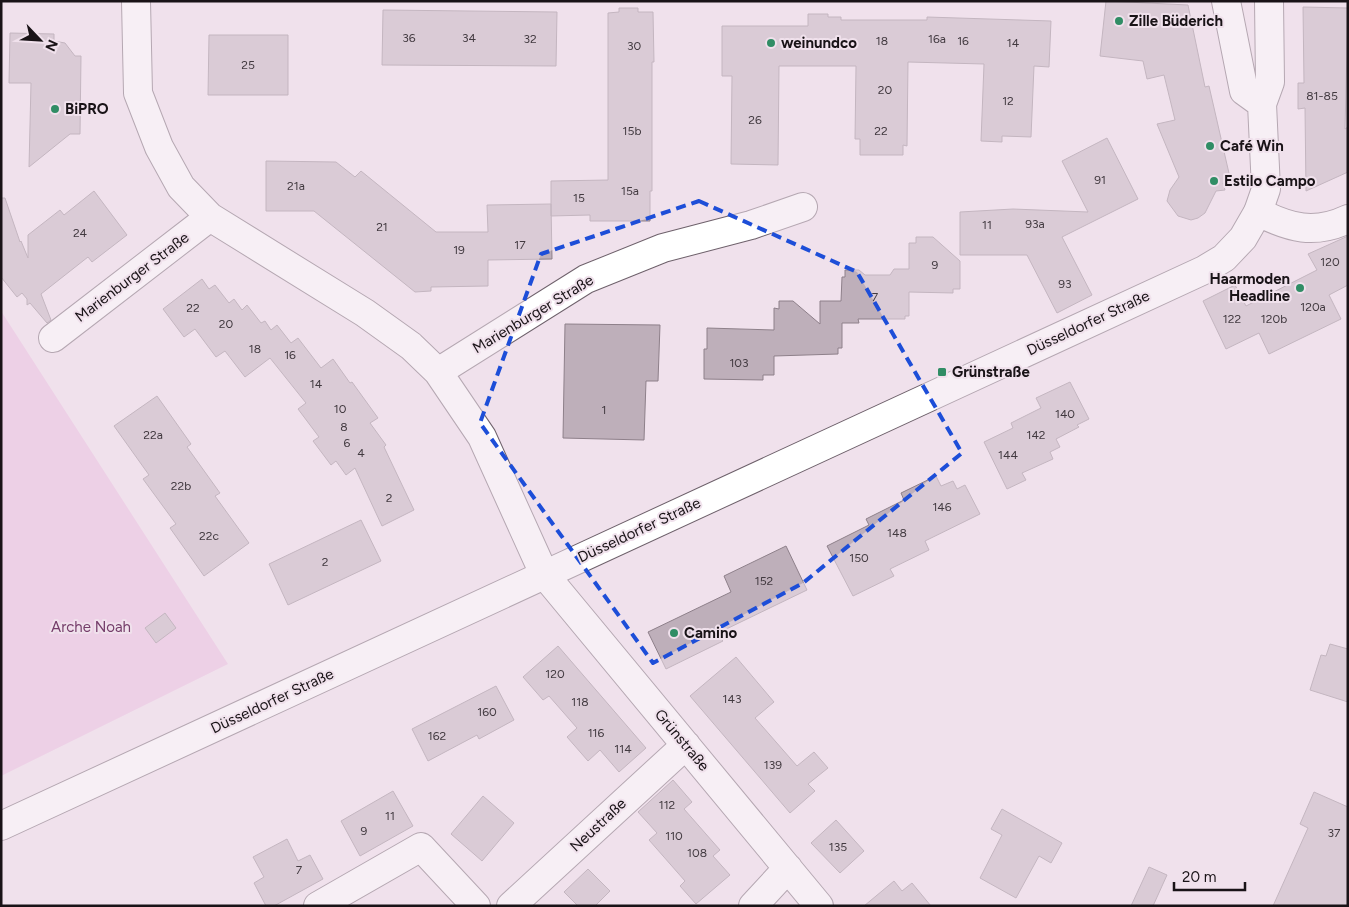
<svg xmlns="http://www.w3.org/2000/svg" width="1349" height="907" font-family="Figtree,sans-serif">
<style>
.green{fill:#e9bbde}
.building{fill:#beafba;stroke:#8e808a}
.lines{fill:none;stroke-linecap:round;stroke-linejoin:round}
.minor-casing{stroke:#6e616b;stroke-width:30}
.major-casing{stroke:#6e616b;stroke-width:30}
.minor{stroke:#fff;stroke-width:28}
.major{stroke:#fff;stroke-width:28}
.marked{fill:none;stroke:#1d4ed8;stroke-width:4;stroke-dasharray:10 6;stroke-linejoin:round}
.poi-dot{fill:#308d65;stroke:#f0e1ec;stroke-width:2}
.labels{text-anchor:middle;stroke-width:4;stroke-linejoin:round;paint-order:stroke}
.number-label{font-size:12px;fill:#423a40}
.poi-label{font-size:15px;font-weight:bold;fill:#191317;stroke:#f0e1ec;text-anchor:start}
.street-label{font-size:15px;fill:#191317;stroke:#f0e1ec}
.park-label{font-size:15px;fill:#753d6a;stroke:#f0e1ec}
</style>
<rect width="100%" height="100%" fill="#f0e1ec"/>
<path class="green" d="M1,311L228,664L1,776Z"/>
<path class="building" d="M1106,1L1188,5L1205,87L1209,86L1231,182L1223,183L1225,190L1216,191L1205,213L1198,218L1191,220L1178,216L1167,201L1170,190L1179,177L1157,124L1175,120L1164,75L1147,79L1143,61L1100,56Z
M1303,7L1348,8L1345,129L1348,127V172L1306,191L1305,108L1298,109V83H1304Z
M619,8H638V12H653L654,62H652V191H650V221H590V215L551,216V181L608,180V13L619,12Z
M383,10L557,12L556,66L382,65Z
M808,14H828V17H841V20H927V17L1051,21L1049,67L1034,66L1031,137L1002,136V142L981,141L984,64L908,62L907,146L903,145V155H860V139H855L856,66H779L778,165L731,164L732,76H722V26H808Z
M10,33L54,34V41L65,43L75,56H81L80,134H70L29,167L31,83H9Z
M209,35H288V95H208Z
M1107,138L1138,199L1062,237L1092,295L1057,313L1027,255H960V212L1013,209L1088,212L1062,161Z
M266,161L336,162L355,177L361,171L436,232H488L487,205L551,204L552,259L488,260V286L431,287V291L415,292L314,211H266Z
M94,191L127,235L92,262L88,257L41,294L51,320L47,323L30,303L27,305V299L22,293L17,297L1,277V198H5L20,242L21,241L28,258V235L60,210L64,215Z
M1348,236V285L1329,295L1341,319L1269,354L1259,333L1226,349L1203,301L1235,285L1246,306L1317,270L1308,254Z
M916,237H933L960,261V289H953V293L909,292V316H905V319H858L859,323H842V348H838V354L774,356V375H763V380L704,379V349H707V328L774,330V308L779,309V301H793L820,324V301H841L842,277H845V270H859L865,275H890L894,269H909V243H916Z
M202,279L209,289L215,285L229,303L234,299L242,310L247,305L261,323L265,321L271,330L277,325L291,343L298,338L321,368L333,359L350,383L352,382L378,418L370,423L386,445L384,447L414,510L382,526L355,468L346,475L336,461L331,465L313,441L319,437L298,409L306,403L270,358L245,377L225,351L216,357L195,329L184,337L163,309Z
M565,324L660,325L658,381H646L644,440L563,438Z
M1070,382L1089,419L1077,425L1079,427L1056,439L1060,447L1050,452L1053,459L1022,473L1026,480L1007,489L984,442L1013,428L1011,423L1041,408L1036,398Z
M157,396L191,444L187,447L220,493L215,496L249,543L204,576L170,528L176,524L143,479L149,475L114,426Z
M936,476L941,486L953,481L957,489L965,485L980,514L925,541L929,550L890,569L894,576L853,596L827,546L869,525L866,519L904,500L901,493Z
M361,520L381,561L288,605L269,564Z
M786,546L807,590L716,634L723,641L666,669L648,632L731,592L724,576Z
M165,613L176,628L156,643L145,628Z
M1330,644L1348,649V702L1310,690L1321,655L1326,656Z
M558,646L646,748L619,772L600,750L588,761L567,737L577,728L549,696L543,700L523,677Z
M736,657L774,702L755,718L797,766L814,752L828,768L808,784L815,791L790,813L690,696Z
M496,686L514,720L479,739L477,735L428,761L412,729Z
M673,780L692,802L684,809L720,850L713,856L730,875L696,904L680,886L685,881L649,840L657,833L638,812Z
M393,791L413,826L360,856L341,821Z
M1314,792L1348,807V906H1273L1308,828L1300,824Z
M483,796L514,823L482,861L451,834Z
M1002,809L1062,843L1051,863L1039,856L1016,898L980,878L1002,835L991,829Z
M836,820L864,851L840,873L811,843Z
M287,839L298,861L310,855L323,879L274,906H266L254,883L264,877L253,857Z
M1149,867L1167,875L1153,906H1131Z
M588,869L610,891L595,906H578L564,892Z
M894,881L902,891L912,883L931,906H864Z"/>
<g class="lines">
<defs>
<path id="minor" d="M136,1L138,93L159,147L181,187L210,217L365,313L411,346L438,372L482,437L544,574L819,906
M1258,212C1290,228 1314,235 1348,219
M53,338L210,217
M438,372L586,279L663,248L751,225L803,207
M318,906L421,847L476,906
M511,906L686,745
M753,906L788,868"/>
<path id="major" d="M1226,1L1244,91L1262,104
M1,826L1204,270L1224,258L1243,238L1258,212L1266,189L1262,104L1270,82L1269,1"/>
</defs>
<use href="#minor" class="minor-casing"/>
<use href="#major" class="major-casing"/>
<use href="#minor" class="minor"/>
<use href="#major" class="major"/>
</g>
<path d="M0 0H1349V907H0ZM699,201L857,272L962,453L803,583L653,663L480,423L541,254Z" fill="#f0e1ec" fill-opacity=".55" fill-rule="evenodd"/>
<path class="marked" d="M699,201L857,272L962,453L803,583L653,663L480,423L541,254Z"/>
<g class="poi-dot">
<circle cx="1119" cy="21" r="5"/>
<circle cx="771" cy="43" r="5"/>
<circle cx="55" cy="109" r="5"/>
<circle cx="1210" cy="146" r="5"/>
<circle cx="1214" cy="181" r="5"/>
<circle cx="1300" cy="288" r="5"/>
<rect x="937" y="367" width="10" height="10" rx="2.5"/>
<circle cx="674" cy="633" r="5"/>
</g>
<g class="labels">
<g class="number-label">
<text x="409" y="42">36</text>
<text x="469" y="42">34</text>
<text x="530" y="43">32</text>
<text x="937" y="43">16a</text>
<text x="882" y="45">18</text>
<text x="963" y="45">16</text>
<text x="1013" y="47">14</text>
<text x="634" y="50">30</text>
<text x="248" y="69">25</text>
<text x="885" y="94">20</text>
<text x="1322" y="100">81-85</text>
<text x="1008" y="105">12</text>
<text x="755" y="124">26</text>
<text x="632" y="135">15b</text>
<text x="881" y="135">22</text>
<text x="1100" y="184">91</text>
<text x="296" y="190">21a</text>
<text x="630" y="195">15a</text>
<text x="579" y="202">15</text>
<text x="1035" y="228">93a</text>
<text x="987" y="229">11</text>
<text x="382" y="231">21</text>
<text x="80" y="237">24</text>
<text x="520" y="249">17</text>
<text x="459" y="254">19</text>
<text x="1330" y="266">120</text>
<text x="935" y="269">9</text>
<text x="1065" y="288">93</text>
<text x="875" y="301">7</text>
<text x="1313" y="311">120a</text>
<text x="193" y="312">22</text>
<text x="1232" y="323">122</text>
<text x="1274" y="323">120b</text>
<text x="226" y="328">20</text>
<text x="255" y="353">18</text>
<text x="290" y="359">16</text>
<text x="739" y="367">103</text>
<text x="316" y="388">14</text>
<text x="340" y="413">10</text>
<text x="604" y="414">1</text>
<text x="1065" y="418">140</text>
<text x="344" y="431">8</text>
<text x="153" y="439">22a</text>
<text x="1036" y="439">142</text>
<text x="347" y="447">6</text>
<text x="361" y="457">4</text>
<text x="1008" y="459">144</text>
<text x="181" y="490">22b</text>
<text x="389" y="502">2</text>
<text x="942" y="511">146</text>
<text x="897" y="537">148</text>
<text x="209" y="540">22c</text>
<text x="859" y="562">150</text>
<text x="325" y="566">2</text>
<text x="764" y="585">152</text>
<text x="555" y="678">120</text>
<text x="732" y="703">143</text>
<text x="580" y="706">118</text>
<text x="487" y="716">160</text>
<text x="596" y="737">116</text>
<text x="437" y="740">162</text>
<text x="623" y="753">114</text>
<text x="773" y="769">139</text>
<text x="667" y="809">112</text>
<text x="390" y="820">11</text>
<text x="364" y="835">9</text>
<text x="1334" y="837">37</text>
<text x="674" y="840">110</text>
<text x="838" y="851">135</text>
<text x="697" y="857">108</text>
<text x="299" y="874">7</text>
</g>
<g class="poi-label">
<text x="1129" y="26">Zille Büderich</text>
<text x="781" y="48">weinundco</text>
<text x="65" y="114">BiPRO</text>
<text x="1220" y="151">Café Win</text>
<text x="1224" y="186">Estilo Campo</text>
<text x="1290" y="284" text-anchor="end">Haarmoden<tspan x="1290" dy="17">Headline</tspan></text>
<text x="952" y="377">Grünstraße</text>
<text x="684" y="638">Camino</text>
</g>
<g class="street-label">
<text transform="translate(132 277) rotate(-37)" y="5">Marienburger Straße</text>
<text transform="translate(533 314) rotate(-31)" y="5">Marienburger Straße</text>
<text transform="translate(1088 323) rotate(-25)" y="5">Düsseldorfer Straße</text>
<text transform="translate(639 530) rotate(-25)" y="5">Düsseldorfer Straße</text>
<text transform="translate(272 701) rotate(-25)" y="5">Düsseldorfer Straße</text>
<text transform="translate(682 740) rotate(50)" y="5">Grünstraße</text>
<text transform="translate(598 825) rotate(-43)" y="5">Neustraße</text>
</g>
<g class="park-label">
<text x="91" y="632">Arche Noah</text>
</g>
</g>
<rect width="1349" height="907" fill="none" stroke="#191317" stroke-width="5"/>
<g transform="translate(40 40) rotate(115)" stroke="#f0e1ec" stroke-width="4" paint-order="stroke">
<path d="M0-4L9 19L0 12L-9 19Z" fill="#191317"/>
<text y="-8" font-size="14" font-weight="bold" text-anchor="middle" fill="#191317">N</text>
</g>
<path d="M1174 882v8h71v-8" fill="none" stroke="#191317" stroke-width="2.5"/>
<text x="1182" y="882" font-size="15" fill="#191317" stroke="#f0e1ec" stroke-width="4" paint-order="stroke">20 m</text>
</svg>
